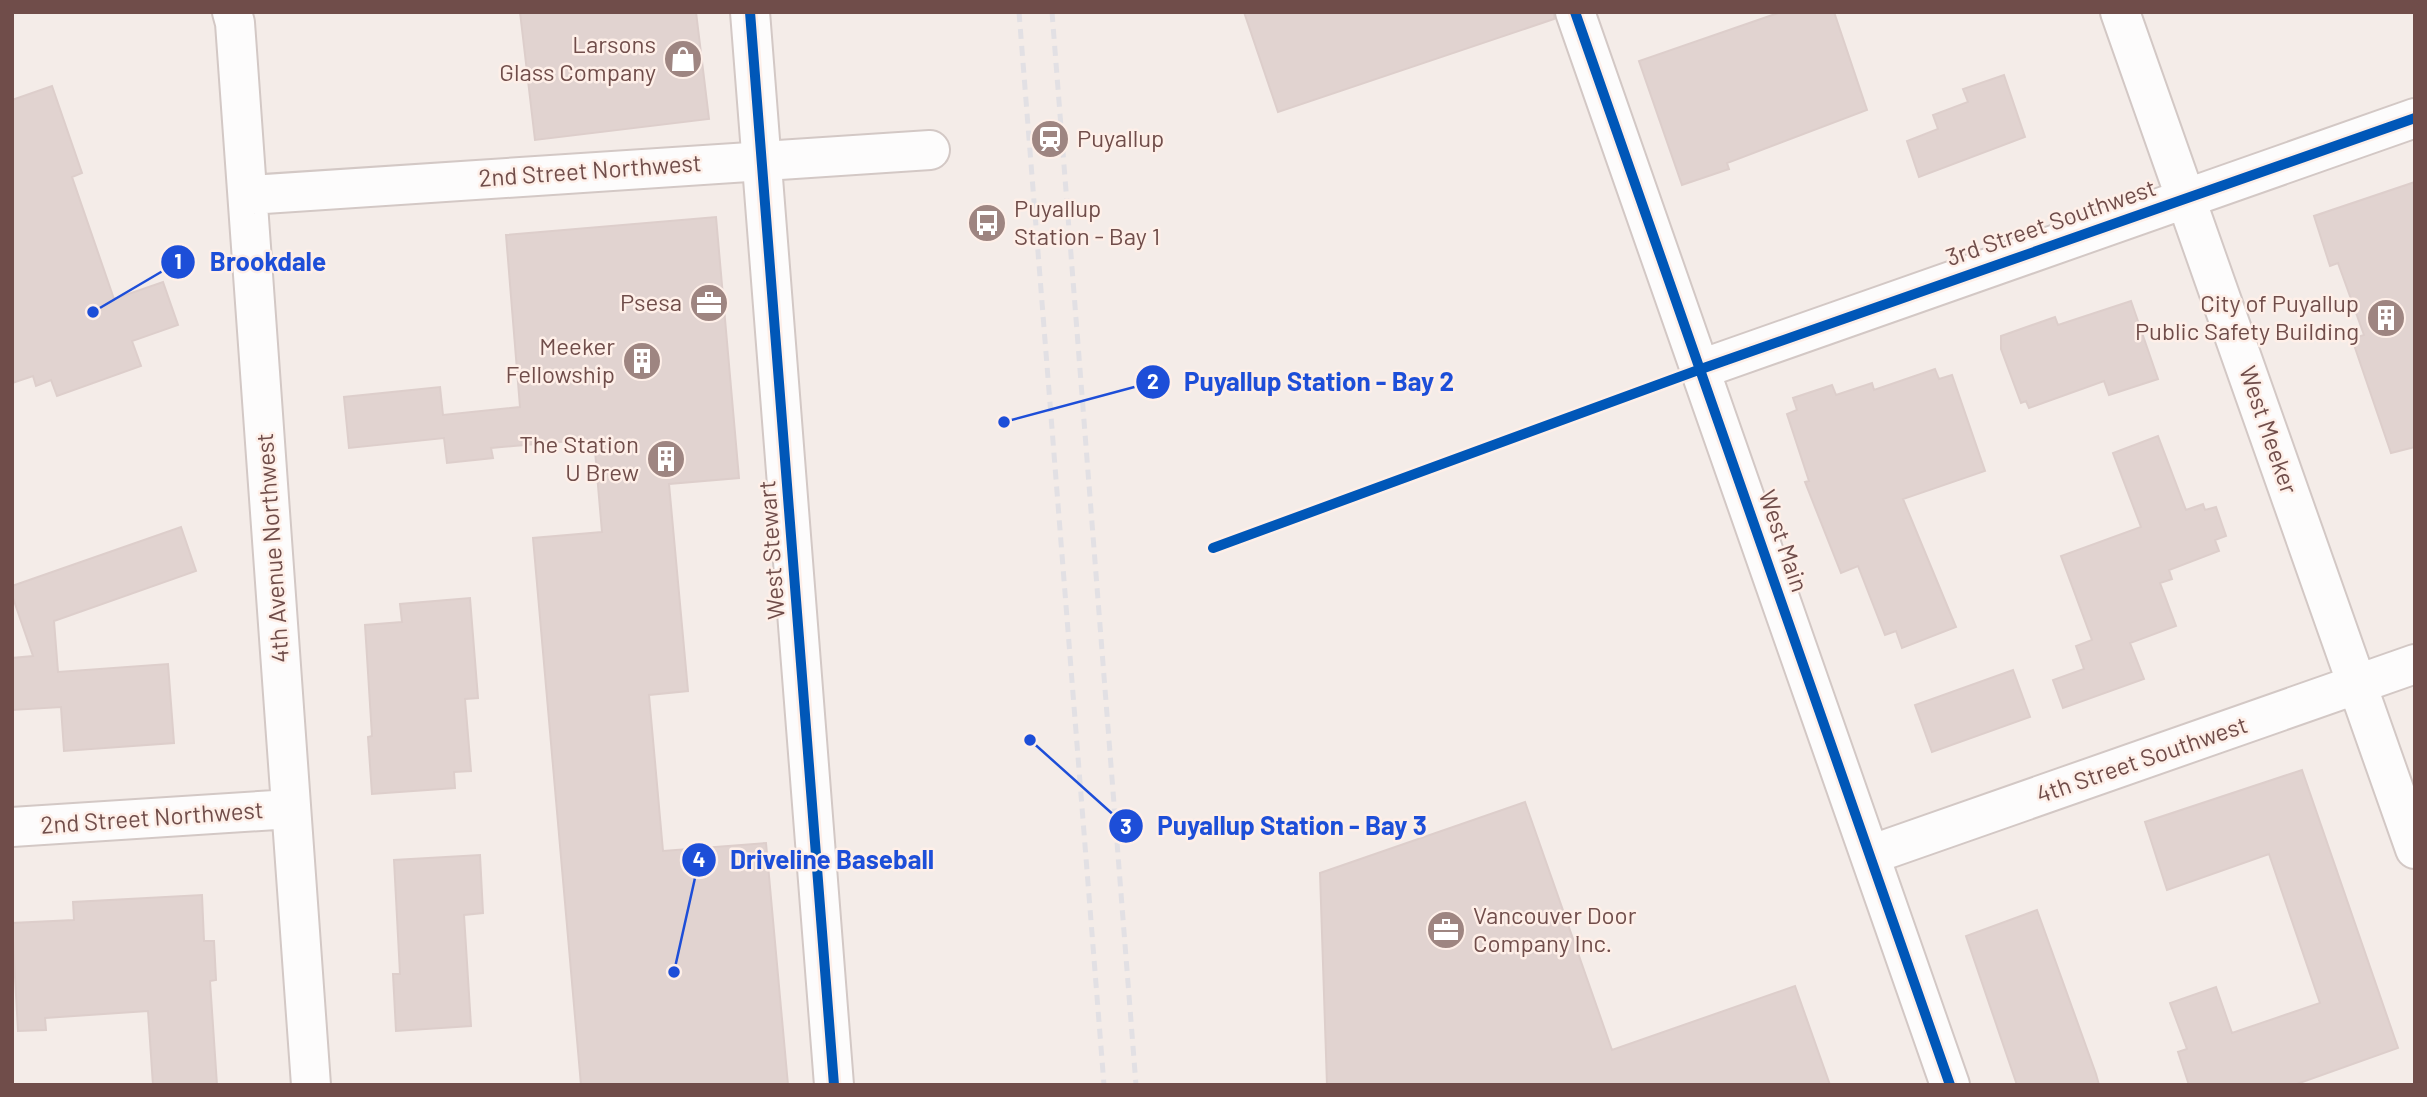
<svg xmlns="http://www.w3.org/2000/svg" width="2427" height="1097" font-family="Barlow,sans-serif">
<style>
.building{fill:#e1d3d0;stroke:#ddcecb;stroke-width:2}
.lines{fill:none;stroke-linecap:round;stroke-linejoin:round}
.minor-casing{stroke:#d3c8c5;stroke-width:42}
.tertiary-casing{stroke:#d3c8c5;stroke-width:42}
.minor{stroke:#fdfcfc;stroke-width:38}
.tertiary{stroke:#fdfcfc;stroke-width:38}
.rail{stroke:#e2e0e4;stroke-width:5;stroke-dasharray:10 7;stroke-linecap:butt}
.cycleway-casing{stroke:#feefe8;stroke-width:15}
.cycleway{stroke:#0057b8;stroke-width:10}
.labels{text-anchor:middle;stroke-width:5;stroke-linejoin:round;paint-order:stroke}
.poi-label{font-size:24px;fill:#704d4a;stroke:#feefe8;text-anchor:end}
.street-label{font-size:24px;fill:#704d4a;stroke:#feefe8}
.leader{fill:none;stroke:#1d4ed8;stroke-width:2.5}
.callout-dot{fill:#1d4ed8;stroke:#feefe8;stroke-width:2.5}
.mark-label{font-size:21px;text-anchor:middle;font-weight:bold;fill:#fff}
.callout-label{font-size:26px;text-anchor:middle;font-weight:bold;fill:#1d4ed8;stroke:#feefe8;stroke-width:5;stroke-linejoin:round;paint-order:stroke}
</style>
<rect width="100%" height="100%" fill="#f4ece8"/>
<path class="building" d="M520,12H696L709,119L535,140Z
M1244,12H1554V19L1278,112Z
M1781,12H1834L1867,110L1727,163L1729,169L1682,185L1639,61Z
M2004,75L2025,137L1919,177L1907,141L1938,129L1933,115L1968,102L1963,89Z
M52,86L82,173L72,177L114,299L163,282L178,325L132,341L141,366L57,396L51,380L36,386L33,376L12,383V100Z
M2415,182V447L2391,453L2352,339L2364,335L2338,263L2330,266L2314,216Z
M716,217L739,478L669,484L688,691L649,695L663,851L766,843L788,1085H581L533,538L602,532L594,439L491,448L493,458L447,463L444,438L349,448L344,397L440,387L443,415L520,407L506,235Z
M2131,301L2158,379L2109,395L2104,381L2029,408L2026,401L2021,403L2001,349V336L2055,317L2058,325Z
M1935,369L1939,379L1952,375L1985,471L1903,499L1956,627L1902,648L1896,631L1885,635L1858,566L1841,573L1805,482L1809,481L1787,414L1797,410L1793,398L1832,385L1836,395L1872,383L1874,390Z
M2158,436L2186,510L2203,504L2205,510L2216,507L2226,536L2215,540L2219,551L2169,570L2172,579L2160,583L2176,626L2130,643L2144,679L2063,708L2053,680L2084,669L2076,646L2092,640L2061,556L2141,527L2113,453Z
M181,527L196,571L54,621L58,672L168,664L174,743L64,751L61,707L12,710V658L33,656L12,595V586Z
M470,598L478,698L465,699L471,771L454,772L455,788L372,794L368,737L372,736L365,625L402,622L400,604Z
M2013,670L2030,717L1932,752L1915,705Z
M2302,770L2398,1048L2294,1085H2189L2178,1052L2187,1049L2170,1003L2216,987L2232,1033L2320,1003L2269,854L2167,890L2145,822Z
M1525,802L1612,1050L1795,986L1830,1085H1327L1320,873Z
M480,855L483,913L464,915L471,1026L396,1031L393,974H400L394,860Z
M202,895L204,941H214L216,980L210,981L217,1085H153L148,1011L45,1018L46,1030L18,1031L12,923L74,920L73,902Z
M2037,910L2096,1074L2099,1085H2017L1966,936Z"/>
<g class="lines">
<defs>
<path id="minor" d="M232,12L235,23L311,1085
M1575,12L1950,1085
M2120,12L2415,849
M249,195L930,150
M1701,369L2415,118
M12,827L291,809
M1870,855L2415,664"/>
<path id="tertiary" d="M750,12L834,1085"/>
</defs>
<use href="#minor" class="minor-casing"/>
<use href="#tertiary" class="tertiary-casing"/>
<use href="#minor" class="minor"/>
<use href="#tertiary" class="tertiary"/>
<path class="rail" d="M1019,12L1104,1085
M1052,12L1136,1085"/>
<defs>
<path id="cycleway" d="M750,12L834,1085
M1575,12L1950,1085
M1213,548L1701,369L2415,118"/>
</defs>
<use href="#cycleway" class="cycleway-casing"/>
<use href="#cycleway" class="cycleway"/>
</g>
<defs>
<symbol id="shop-disc" viewBox="-11 -11 22 22"><circle r="9.5" fill="#9e8581" stroke="#feefe8"/><path d="M-5-2.5h2.3a2.7 3.5 0 0 1 5.4 0H5L5.5 6h-11ZM-1.5-2.5h3a1.5 2.3 0 0 0-3 0Z" fill="#fff"/></symbol>
<symbol id="station-disc" viewBox="-11 -11 22 22"><circle r="9.5" fill="#9e8581" stroke="#feefe8"/><path d="M-3-6H3Q5-6 5-4V2Q5 4 3 4L4.5 6H3L1.5 4h-3L-3 6H-4.5L-3 4Q-5 4-5 2V-4Q-5-6-3-6ZM-3.5-4v3h7v-3ZM-3.5 1v1.5H-2V1ZM2 1v1.5H3.5V1Z" fill="#fff"/></symbol>
<symbol id="bus-disc" viewBox="-11 -11 22 22"><circle r="9.5" fill="#9e8581" stroke="#feefe8"/><path d="M-5-6H5V4H4V6H2V4H-2V6H-4V4H-5ZM-3.5-4V0h7V-4ZM-3.5 1.2v1.5H-2V1.2ZM2 1.2v1.5H3.5V1.2Z" fill="#fff"/></symbol>
<symbol id="office-disc" viewBox="-11 -11 22 22"><circle r="9.5" fill="#9e8581" stroke="#feefe8"/><path d="M-6-3h4V-5.5h4V-3h4V5H-6ZM-1-4.5V-3h2v-1.5ZM-6 0V1H6V0Z" fill="#fff"/></symbol>
<symbol id="building-disc" viewBox="-11 -11 22 22"><circle r="9.5" fill="#9e8581" stroke="#feefe8"/><path d="M-4-6H4V6H1V3H-1V6H-4ZM-2.5-4.3h1.7v1.8h-1.7ZM.8-4.3h1.7v1.8H.8ZM-2.5-1h1.7V.8h-1.7ZM.8-1h1.7V.8H.8Z" fill="#fff"/></symbol>
</defs>
<g fill-rule="evenodd">
<use href="#shop-disc" x="661" y="37" width="44" height="44"/>
<use href="#station-disc" x="1028" y="117" width="44" height="44"/>
<use href="#bus-disc" x="965" y="201" width="44" height="44"/>
<use href="#office-disc" x="687" y="281" width="44" height="44"/>
<use href="#building-disc" x="2364" y="296" width="44" height="44"/>
<use href="#building-disc" x="620" y="339" width="44" height="44"/>
<use href="#building-disc" x="644" y="437" width="44" height="44"/>
<use href="#office-disc" x="1424" y="908" width="44" height="44"/>
</g>
<g class="labels">
<g class="poi-label">
<text x="656" y="53">Larsons<tspan x="656" dy="28">Glass Company</tspan></text>
<text x="1077" y="147" text-anchor="start">Puyallup</text>
<text x="1014" y="217" text-anchor="start">Puyallup<tspan x="1014" dy="28">Station - Bay 1</tspan></text>
<text x="682" y="311">Psesa</text>
<text x="2359" y="312">City of Puyallup<tspan x="2359" dy="28">Public Safety Building</tspan></text>
<text x="615" y="355">Meeker<tspan x="615" dy="28">Fellowship</tspan></text>
<text x="639" y="453">The Station<tspan x="639" dy="28">U Brew</tspan></text>
<text x="1473" y="924" text-anchor="start">Vancouver Door<tspan x="1473" dy="28">Company Inc.</tspan></text>
</g>
<g class="street-label">
<text transform="translate(590 171) rotate(-4)" y="8">2nd Street Northwest</text>
<text transform="translate(2051 223) rotate(-19)" y="8">3rd Street Southwest</text>
<text transform="translate(2268 430) rotate(71)" y="8">West Meeker</text>
<text transform="translate(1783 541) rotate(71)" y="8">West Main</text>
<text transform="translate(273 548) rotate(-94)" y="8">4th Avenue Northwest</text>
<text transform="translate(772 550) rotate(-94)" y="8">West Stewart</text>
<text transform="translate(2142 760) rotate(-19)" y="8">4th Street Southwest</text>
<text transform="translate(152 818) rotate(-4)" y="8">2nd Street Northwest</text>
</g>
</g>
<path class="leader" d="M93 312L178 262M1004 422L1153 382M1030 740L1126 826M674 972L699 860"/>
<g class="callout-dot">
<circle cx="93" cy="312" r="7"/>
<circle cx="1004" cy="422" r="7"/>
<circle cx="1030" cy="740" r="7"/>
<circle cx="674" cy="972" r="7"/>
<circle cx="178" cy="262" r="18"/>
<circle cx="1153" cy="382" r="18"/>
<circle cx="1126" cy="826" r="18"/>
<circle cx="699" cy="860" r="18"/>
</g>
<g class="mark-label">
<text x="178" y="269">1</text>
<text x="1153" y="389">2</text>
<text x="1126" y="834">3</text>
<text x="699" y="867">4</text>
</g>
<g class="callout-label">
<text x="268" y="271">Brookdale</text>
<text x="1319" y="391">Puyallup Station - Bay 2</text>
<text x="1292" y="835">Puyallup Station - Bay 3</text>
<text x="832" y="869">Driveline Baseball</text>
</g>
<rect width="2427" height="1097" fill="none" stroke="#704d4a" stroke-width="28"/>
</svg>
